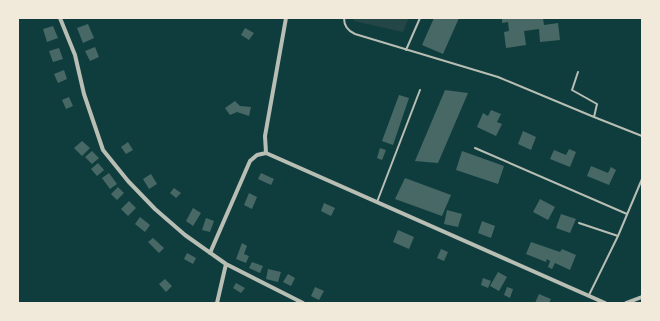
<svg xmlns="http://www.w3.org/2000/svg" width="660" height="321" font-family="'Alegreya Sans',sans-serif">
<style>
.green{fill:#244646}
.building{fill:#486865}
.lines{fill:none;stroke-linecap:round;stroke-linejoin:round}
.service{stroke:#b8beb3;stroke-width:2}
.minor{stroke:#b8beb3;stroke-width:4}
</style>
<rect width="100%" height="100%" fill="#0f3d3e"/>
<path class="green" d="M354,18H409L403,32L354,21Z"/>
<path class="building" d="M434,18H459L443,54L422,45Z
M502,18H543L544,25L558,23L560,40L540,42L539,29L524,31L526,45L506,48L504,32L509,31L508,22L502,23Z
M88,24L94,38L83,43L77,28Z
M53,26L58,38L47,42L43,29Z
M245,28L254,33L249,40L241,35Z
M95,47L99,57L90,61L85,51Z
M59,48L63,59L53,62L49,51Z
M64,70L67,79L58,83L54,74Z
M445,90L468,93L438,163L415,161Z
M399,95L409,98L393,145L382,141Z
M69,97L73,106L66,109L62,100Z
M235,101L240,106L251,107L249,116L237,112L230,115L225,108Z
M491,110L501,114L497,122L502,124L496,136L477,127L483,113L488,116Z
M523,131L536,137L531,150L518,144Z
M82,141L90,148L82,156L74,148Z
M128,142L133,150L126,154L121,147Z
M380,148L386,150L382,160L377,158Z
M569,149L576,152L570,167L550,159L554,150L566,155Z
M92,151L99,158L92,164L85,157Z
M462,151L504,166L498,184L456,170Z
M98,163L104,170L97,176L91,169Z
M591,166L608,173L611,167L616,170L609,185L587,176Z
M109,173L117,184L110,189L102,178Z
M261,173L274,179L271,185L258,179Z
M151,174L157,184L149,189L143,179Z
M405,178L451,195L442,216L395,199Z
M118,187L124,193L117,200L111,194Z
M174,188L181,193L176,198L170,193Z
M249,193L257,197L252,209L244,205Z
M540,199L555,207L548,220L533,212Z
M129,201L136,208L128,216L121,209Z
M324,203L335,208L331,216L321,211Z
M193,208L201,213L193,226L186,221Z
M447,210L462,214L458,227L444,224Z
M561,214L576,219L570,233L556,228Z
M140,217L150,225L145,232L135,224Z
M206,218L214,221L210,232L202,230Z
M482,221L495,226L491,238L478,233Z
M398,230L414,237L409,249L393,242Z
M153,238L164,248L159,253L148,242Z
M531,242L560,252L562,249L576,255L570,270L555,263L552,269L548,267L550,261L547,259L546,262L526,254Z
M242,243L247,246L244,254L249,256L246,263L236,259Z
M441,249L448,252L444,261L437,258Z
M187,253L196,258L193,264L184,259Z
M252,262L263,266L260,273L249,268Z
M268,269L281,272L278,282L266,279Z
M498,272L507,277L499,291L490,286Z
M288,274L295,278L291,286L283,282Z
M483,278L491,281L488,288L481,285Z
M165,279L172,286L166,292L159,284Z
M236,283L245,288L241,293L233,288Z
M315,287L324,291L319,300L311,296Z
M507,287L513,289L510,298L504,295Z
M539,294L551,299L549,303H535Z"/>
<g class="lines">
<path class="service" d="M344,18C344,26 348,31 355,34L498,77L594,117
M406,50L420,18
M578,72L572,90L597,104L594,117L642,136
M475,148L627,214
M377,202L420,90
M579,223L618,236
M589,295L618,236L642,179"/>
<path class="minor" d="M60,18L75,55L84,94L103,150L128,181L155,209L185,235L226,264L303,303
M266,153L605,303
M266,153L265,136L286,18
M210,253L250,161L257,155L266,153
M217,303L226,264
M626,303L642,297"/>
</g>
<rect width="660" height="321" fill="none" stroke="#f1e9da" stroke-width="38"/>
</svg>
